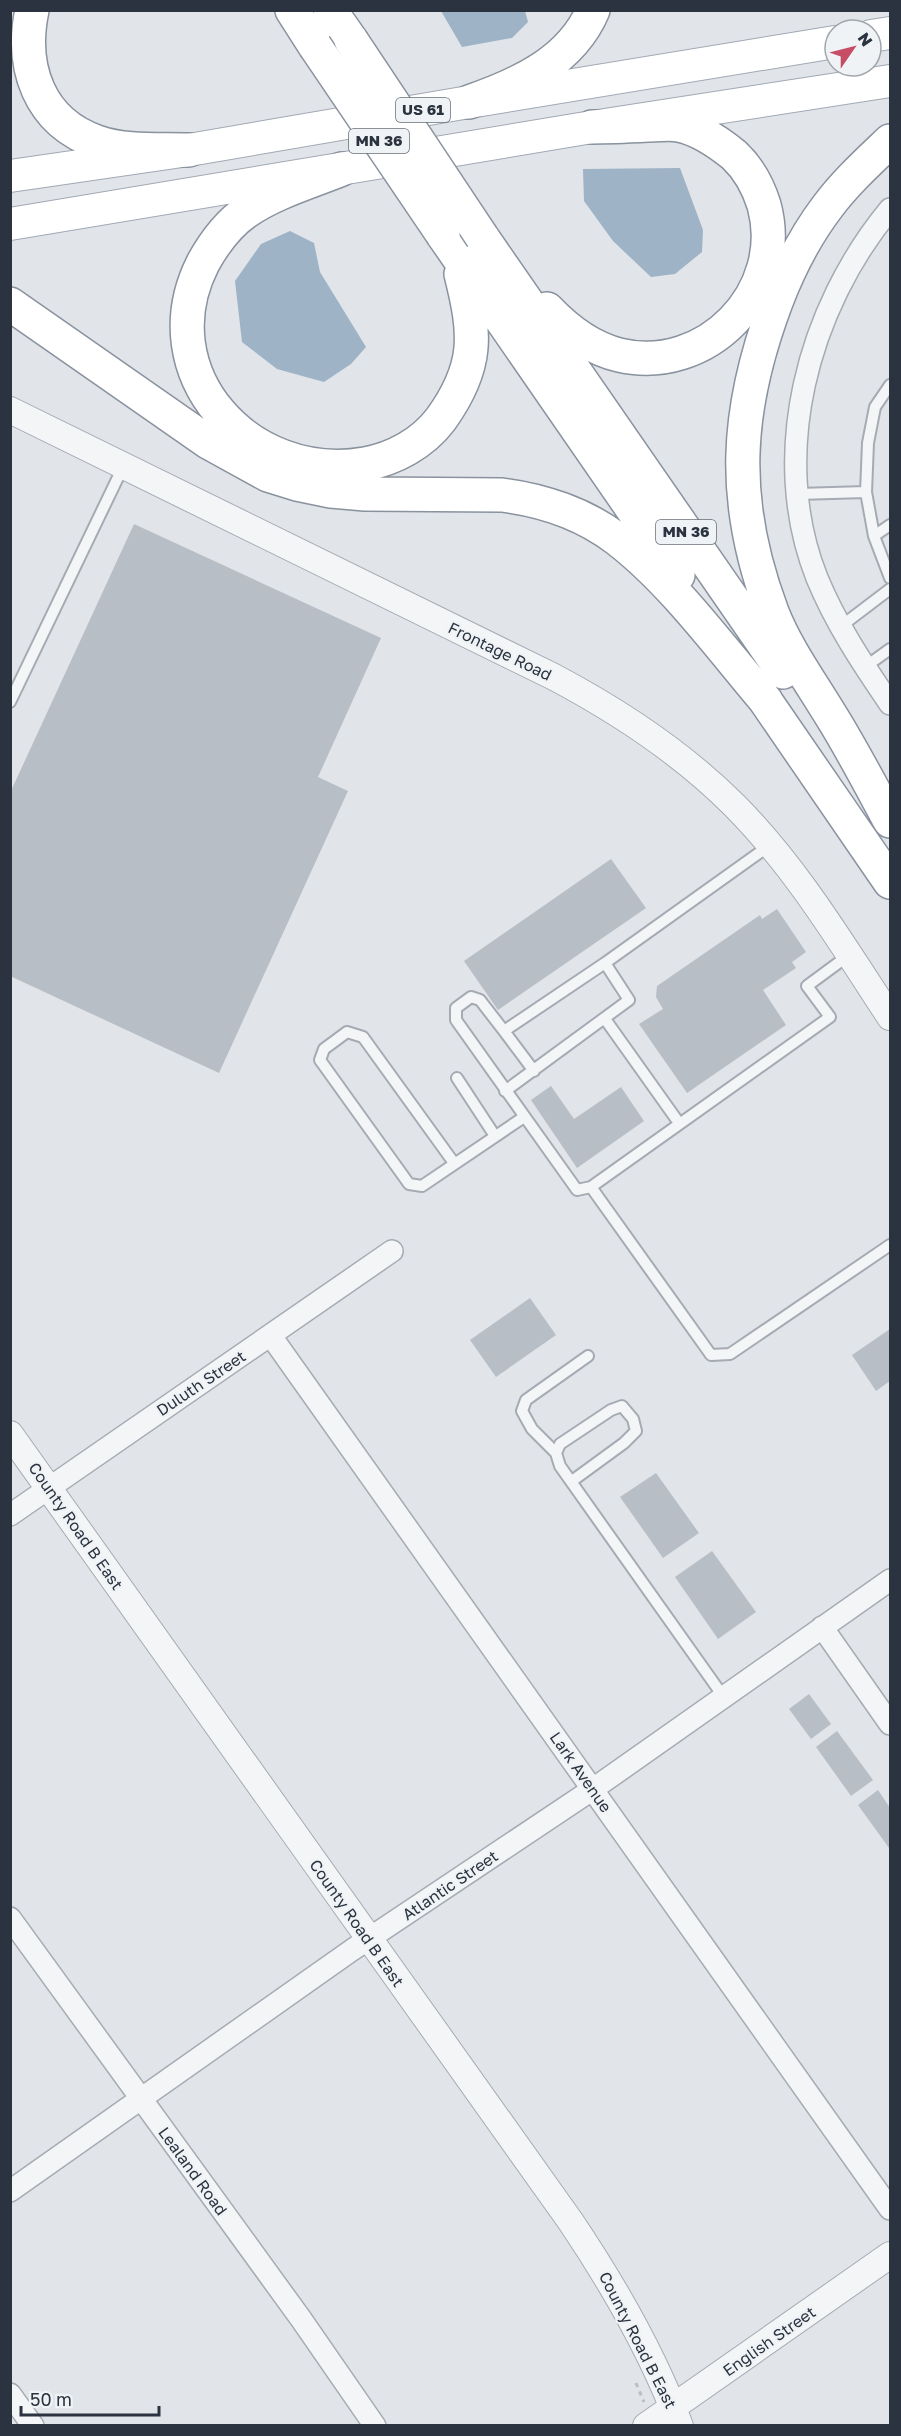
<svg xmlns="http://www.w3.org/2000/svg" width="901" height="2436" font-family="'Golos Text',sans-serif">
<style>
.water{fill:#9eb3c6}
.building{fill:#b8bec5}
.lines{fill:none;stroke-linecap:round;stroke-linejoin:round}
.service-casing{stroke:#a6abb3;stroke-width:14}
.minor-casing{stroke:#a6abb3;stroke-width:24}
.tertiary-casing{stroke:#a6abb3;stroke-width:28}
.primary-casing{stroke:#a1a9b4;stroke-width:34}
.motorway-casing{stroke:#89929e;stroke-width:36}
.path{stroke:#bbbfc3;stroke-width:3;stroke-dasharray:4.5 4.5;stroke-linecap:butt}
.service{stroke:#f3f5f7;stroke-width:10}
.minor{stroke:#f3f5f7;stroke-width:21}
.tertiary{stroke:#f3f5f7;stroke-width:26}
.primary{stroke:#fff;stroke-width:32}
.motorway{stroke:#fff;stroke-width:33}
.motorway-bridge-casing{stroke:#89929e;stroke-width:36;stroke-linecap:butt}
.motorway-bridge{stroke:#fff;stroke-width:33}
.labels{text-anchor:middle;stroke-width:4.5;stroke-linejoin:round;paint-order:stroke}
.shield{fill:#f0f3f6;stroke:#656d76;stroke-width:1.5}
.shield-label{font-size:15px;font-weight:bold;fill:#2a333f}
.street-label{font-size:16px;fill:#2a333f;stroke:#f0f3f6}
</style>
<rect width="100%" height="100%" fill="#e1e4e9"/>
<path class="water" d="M441,11H525L528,22L512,38L462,47Z
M680,168L703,230L702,252L675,274L651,277L613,241L584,201L583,169Z
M290,231L314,243L320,272L366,347L351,364L324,382L277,369L242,342L235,281L261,244Z"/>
<path class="building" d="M134,524L381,638L318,777L348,791L219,1073L10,976V793Z
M611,859L646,908L498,1010L464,961Z
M777,909L806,952L792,962L796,968L763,990L786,1025L687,1093L639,1024L663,1009L656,997L657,986L760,915L762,919Z
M551,1086L574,1119L621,1087L644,1121L577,1168L531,1100Z
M530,1298L556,1335L496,1377L470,1340Z
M890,1329L889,1359L890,1381L876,1391L852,1355Z
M656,1473L699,1533L663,1558L620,1497Z
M712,1551L756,1612L718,1639L675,1577Z
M809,1694L831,1724L811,1739L789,1709Z
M837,1731L873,1780L851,1796L816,1747Z
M878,1790L890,1808L889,1848L858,1805Z"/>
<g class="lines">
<defs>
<path id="service" d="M866,492L868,443L875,407L890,385
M798,494L866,492L874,536L890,578
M874,536L890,525
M840,627L890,589
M865,667L890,649
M10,702L123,467
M770,845L605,963L504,1031L480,1000L471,997L456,1008V1020L577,1190L591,1187L830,1017L807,986L849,955
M605,1019L679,1123
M504,1031L534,1071
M457,1078L495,1136
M505,1091L629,1000L605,963
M454,1163L363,1037L347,1032L324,1049L320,1060L409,1184L422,1186L524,1117
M591,1187L711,1355L730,1354L890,1245
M556,1453L532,1429L522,1411L526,1400L588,1356
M572,1481L624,1443L636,1431L633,1419L622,1406L611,1410L560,1444L556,1453L560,1466L723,1696"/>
<path id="minor" d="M890,209C808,308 768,455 817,578C836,624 862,663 890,704
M271,1336L890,2209
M10,1515L392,1251
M822,1627L890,1724
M10,1918L301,2319L375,2426
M10,2191L352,1950L593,1789L890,1580
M10,2394L33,2426"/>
<path id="tertiary" d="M10,410L554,677C620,712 681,752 734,805C796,867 842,944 890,1017
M10,1434L571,2222C614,2286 653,2353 680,2426
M646,2426L890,2255"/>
<path id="primary" d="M871,36L890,33
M10,176L189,150L469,102L835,42
M10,224L592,127L890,81"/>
<path id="motorway" d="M32,10C20,67 39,122 97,142C125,152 160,149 189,150
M292,10L315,46
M330,10L351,40
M469,102C518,85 571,62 593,10
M890,141C868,162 846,182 828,206C805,236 789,268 776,302C735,411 730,501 772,612C786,648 810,681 830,714C852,749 871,786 890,821
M342,169C310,182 275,192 247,211C228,224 214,243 203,263C147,373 249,484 365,464C394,459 423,443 441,419C479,366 476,334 461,274
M443,235L678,575
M482,237L783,672
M10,304L208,442L268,475L297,484L331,491L365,494L502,495C542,500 584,514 617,539C672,581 720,647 766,701
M547,309C567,330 590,348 619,355C706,376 788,292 764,205C758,186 749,169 734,155C718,142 699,129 679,125C670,123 660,125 651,125C631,126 612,127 592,127
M754,684L890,882"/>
</defs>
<use href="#service" class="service-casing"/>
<use href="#minor" class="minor-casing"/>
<use href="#tertiary" class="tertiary-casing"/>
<use href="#primary" class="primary-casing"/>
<use href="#motorway" class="motorway-casing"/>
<path class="path" d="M636,2383L644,2402"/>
<use href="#service" class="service"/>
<use href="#minor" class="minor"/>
<use href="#tertiary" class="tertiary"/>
<use href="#primary" class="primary"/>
<use href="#motorway" class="motorway"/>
<defs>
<path id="motorway-bridge" d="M351,40L482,237
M315,46L443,235"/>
</defs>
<use href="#motorway-bridge" class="motorway-bridge-casing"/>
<use href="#motorway-bridge" class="motorway-bridge"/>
</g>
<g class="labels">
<g class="shield">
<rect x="396" y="98" width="54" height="24" rx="4.5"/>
<rect x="349" y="129" width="60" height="24" rx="4.5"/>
<rect x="656" y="520" width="60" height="24" rx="4.5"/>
</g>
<g class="shield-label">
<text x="423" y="115">US 61</text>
<text x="379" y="146">MN 36</text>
<text x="686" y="537">MN 36</text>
</g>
<g class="street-label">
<text transform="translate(500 651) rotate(26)" y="6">Frontage Road</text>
<text transform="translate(201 1383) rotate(-34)" y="6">Duluth Street</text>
<text transform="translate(76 1526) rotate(55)" y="6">County Road B East</text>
<text transform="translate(581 1772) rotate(55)" y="6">Lark Avenue</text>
<text transform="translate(450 1885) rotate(-34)" y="6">Atlantic Street</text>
<text transform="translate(357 1923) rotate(55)" y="6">County Road B East</text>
<text transform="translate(193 2171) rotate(54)" y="6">Lealand Road</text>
<text transform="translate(638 2340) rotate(63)" y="6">County Road B East</text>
<text transform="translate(769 2341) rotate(-35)" y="6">English Street</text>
</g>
</g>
<rect width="901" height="2436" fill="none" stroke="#2a333f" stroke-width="24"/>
<g transform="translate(853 48) rotate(55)"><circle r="28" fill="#f0f3f6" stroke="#a1a6ad" stroke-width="1.5"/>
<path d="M0-4.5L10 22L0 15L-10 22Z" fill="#c64d65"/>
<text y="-9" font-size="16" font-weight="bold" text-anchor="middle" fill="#2a333f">N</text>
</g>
<path d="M21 2406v9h138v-9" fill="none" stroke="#2a333f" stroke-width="3"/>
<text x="30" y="2406" font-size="18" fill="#2a333f" stroke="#f0f3f6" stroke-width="4.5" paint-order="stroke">50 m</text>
</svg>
